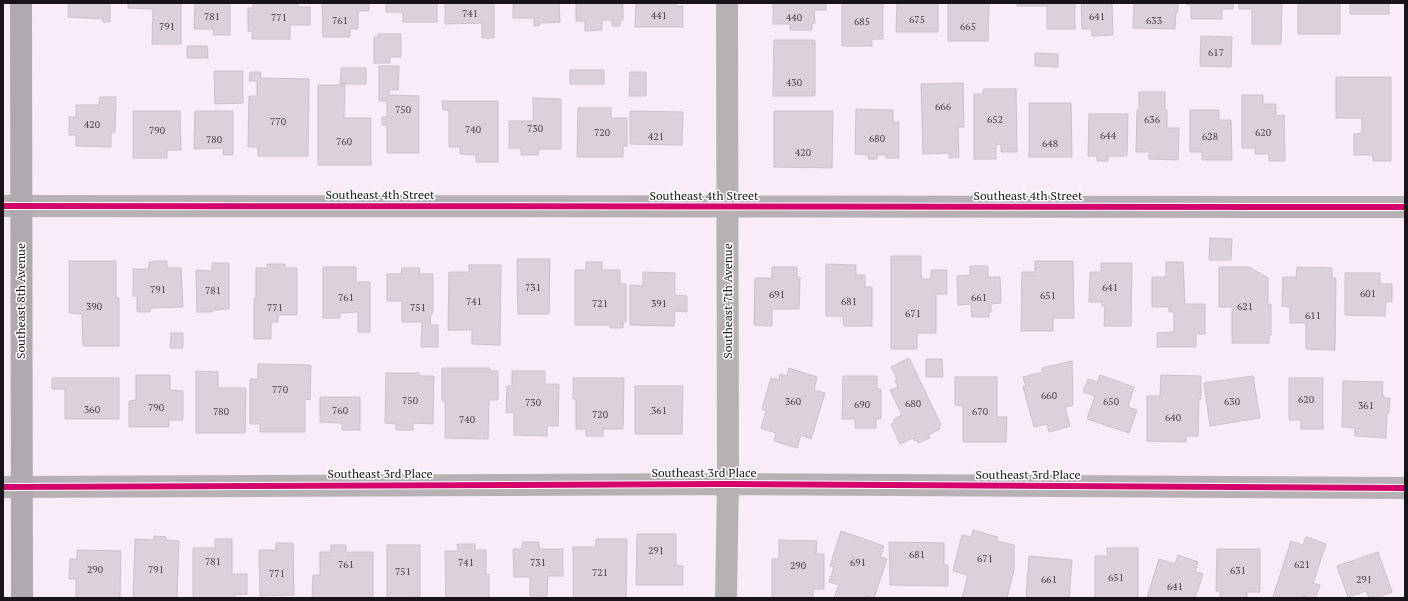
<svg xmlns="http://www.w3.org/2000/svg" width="1408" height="601" font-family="'PT Serif',serif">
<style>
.building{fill:#dcd1db;stroke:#cbc1ca}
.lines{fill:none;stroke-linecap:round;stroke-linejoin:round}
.street{stroke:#b7b1b6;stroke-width:22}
.primary{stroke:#b0aab0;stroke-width:22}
.cycleway-casing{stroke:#fff;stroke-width:8}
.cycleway{stroke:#d6006c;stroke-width:6}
.labels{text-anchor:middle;stroke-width:3;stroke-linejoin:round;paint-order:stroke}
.number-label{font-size:10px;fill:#4a424a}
.street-label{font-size:12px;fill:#1a1219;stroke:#fff}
</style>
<rect width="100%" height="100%" fill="#f9ecf8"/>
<path class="building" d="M69,3H110V22H103V19L68,17Z
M128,3H181V44H152L153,9L128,8Z
M195,3H230V35H213L214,29H194Z
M253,3H298V7H310V25H290V39H252V32L248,31V8H253Z
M322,3H369V11H358V29H350V37H323Z
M386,3H437V22H403V12H386Z
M445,3H494V38H482V23L445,24Z
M513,3H559L560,22L539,23L540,25L534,26V18H513Z
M576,3H623V20H620V26H612V20H602V30L585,31V21H576Z
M636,3H676V6H683V27H635Z
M773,3H826V10H814L815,23L812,24V30H790V24H773Z
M842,3H883V39H872V46H842Z
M897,3H938V32H896Z
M948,3H989L988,41H948Z
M1017,3H1075V29H1047V6H1017Z
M1081,3H1112L1113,35L1092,36V29H1082Z
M1134,3H1178V12H1176L1175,29L1133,28Z
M1187,3H1233V9H1222V19H1191V5H1187Z
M1239,3H1282L1281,44H1252V9H1239Z
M1298,3H1340V34H1298Z
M1350,3H1389V14H1350Z
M378,34H401V57H390V63H374V37H378Z
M1201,36L1232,37L1231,67L1200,66Z
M774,40H815V96H773Z
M187,46H207L208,58H187Z
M1035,53L1058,54V67L1035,66Z
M379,66H399L398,90H389V95L419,96V153H387V125H382V117H387V101H379Z
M341,68H366V84H340Z
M570,70H604V84H570Z
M214,71H243V103L215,104Z
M250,72H261L260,78L309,79L308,156H258V147H248L249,96H257V81H249Z
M630,72H646V96H629Z
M1336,77H1391V161H1373V155H1354V134L1362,133V118H1336Z
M963,83L964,127H958L959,157L949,158V153L923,154L921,84Z
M318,85H345L344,118H371V165H318Z
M983,89H1016L1017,152H1001V145L996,144V159H974V94H983Z
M1139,92H1165V110H1167V128H1179L1178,160L1149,159V152H1136L1137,110H1139Z
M1242,95H1263V104H1276V116L1284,115L1285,161H1269V154H1255V148H1242Z
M100,97H116L115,132H111V147L76,146V135H69V117H76V105H99Z
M533,98L561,99V149H539L538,155H521V148H509V121H533Z
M442,101H498V162H476V155L460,154V147H449V110H443Z
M1029,103H1071L1072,157H1029Z
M578,108H611V118H627V146H623V157H577Z
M856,109L893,110V122H899V158H886V155H877V159H868L869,155L855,154Z
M1190,110H1219V120H1231L1232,160H1202V152H1190Z
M133,111H180L181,150H167V158H133Z
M195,111H233V155H223V148L194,149Z
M630,111L683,112L682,145L630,144Z
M774,111H833L832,168L774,167Z
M1089,114H1128L1127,156H1108V161H1097V156H1088Z
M1210,238L1232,239L1231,260H1209Z
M891,256H921V275L922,279H931V270H947V294H936V333H917V349H891Z
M517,259H550L549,314H518Z
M69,261H116V298H119V346H83L82,314L69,313Z
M158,261H167V268H181L183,307L150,308V312H137V296H133V269H149V262Z
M1035,261H1073L1074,318H1053V331H1021L1022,272H1035Z
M586,262H602V270H620V284H626V322H623V328H610V325H575V270H586Z
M1166,262H1183L1185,304H1205V334H1196V347H1157V333L1174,332V312H1169V307H1152V277H1166Z
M212,263H229V309L212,310V312H197L196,270L212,271Z
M1101,263H1132L1131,326H1104L1105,306H1102V302H1089L1090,272H1101Z
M267,264H285V268H297V315H278V322H271V339H254V298H256V268H268Z
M826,264L856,265V275H865V287H872V326H844L843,316H826Z
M469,265H501L500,345L472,344V330H448L449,272H469Z
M970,266H988V277H1000L1001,303L991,304V312H989V317H972L971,304L958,305L957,276L970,275Z
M323,267H356V282H370V332H358V312L340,313V318H323Z
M772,267H797V277H800L799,309H772V326L754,325L755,278H772Z
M1219,267H1249L1268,278V304H1271V335H1269V343H1232V307H1219Z
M1297,267L1332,268V278H1336L1335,350L1306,349V323H1290V307L1282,306L1283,277H1296Z
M402,268H420L419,274H433V313H431L430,325H438V347H421L422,322H402V301H387V274H401Z
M643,272L675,273V295L687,296V312L675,311L674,326L630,325V285L643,286Z
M1345,273H1380V284H1392V301L1386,302L1385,316L1345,315Z
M171,333H183V348H170Z
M909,358L941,425L939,426L940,429L928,435L930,438L918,443L917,440L915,441L913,438L900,444L891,424L895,423L893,420L902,415L890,390L898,387L895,381L897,379L891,367Z
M926,359H942L943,377H926Z
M1072,361L1073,405L1065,407L1070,426L1049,432L1047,424L1034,427L1023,386H1026L1023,377L1043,372L1042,368Z
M258,364L311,365L310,400L305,399V432H260V424H250V379H258Z
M442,368H490V371H498V400H489L488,439L445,438V401H442Z
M789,368L817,377L814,390L825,393L811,439L801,435L797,448L774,441L776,433L761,428L766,411L762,409L771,378L779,380L780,374L787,376Z
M196,371L218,372V388H246L245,433H196Z
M512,371H545V384H559L558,426H547V436L514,435V412L506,413L507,386H512Z
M386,373H419V376H434L433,424L413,423V430H396V424L385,423Z
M136,375H170V390L183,391V420H169V427H129V401L136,400Z
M1100,375L1134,387L1128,407L1137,410L1129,433L1087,419L1095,396L1083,392L1088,379L1098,382Z
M1161,375L1201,376V399H1199L1198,436H1186V442L1147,441V396H1160Z
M843,376H877V389H881V419H876V428H855V419H842Z
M1253,376L1260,418L1210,426L1204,383Z
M955,377H997V417H1007L1006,442H963V406L955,405Z
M52,378H119V419H65V389H52Z
M573,378H624L623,429H603V436H586V429H576V399H573Z
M1289,378H1323V429H1301V420H1289Z
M1343,381L1383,382L1382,395H1384V398H1390L1389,413H1387L1386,438L1355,436V428L1342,427Z
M635,386H683L682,434H635Z
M320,397H360V430H342V423L320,422Z
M973,530L998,537L996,541L1014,545V570L1007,598H962L968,575L953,571L962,535L971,537Z
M841,531L884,546L880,557L887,559L874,598L865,596L864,598H834L839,585L829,582L834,567L830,566Z
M637,534H676V565L683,566V585H636Z
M154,536L166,537V540L179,541L177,598H133L135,539L154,540Z
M1306,537L1326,544L1313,583L1320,585L1315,598H1308L1302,596L1301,598H1277L1273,597L1291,541L1303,545Z
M215,539H232V574H247V594L235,595V598H193V548H215Z
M596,539H627L626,598H573V547H596Z
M779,540L817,541L816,554H824V589H813V598H772V559H779Z
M523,542H539V549H563V576H548L547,596H530V577H514L513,549H522Z
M889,542L944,543V565H948V586L890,585Z
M276,543H293L294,595L260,596L259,550H276Z
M457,544H475V550H486V575L489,574V598H446L445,551H458Z
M331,545H346V552H373V598H312L313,575H320V552H331Z
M387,545H420V597L387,598Z
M1107,548H1138V598H1095V556H1108Z
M1217,549H1260V592H1247V598H1220V591H1216Z
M77,550L121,551L120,598H76V579H69L70,559H77Z
M1378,552L1392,592L1376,598H1369L1366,591L1348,597L1337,566Z
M1178,555L1198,562L1195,571L1203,574L1195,598H1147L1159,559L1175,564Z
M1029,556L1072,560L1069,598H1026Z"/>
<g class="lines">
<path class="street" d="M3,206L1405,207
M3,487L728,484L1405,488
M726,598L728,484L727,3"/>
<path class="primary" d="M21,3L22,598"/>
<defs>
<path id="cycleway" d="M3,206L1405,207
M3,487L728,484L1405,488"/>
</defs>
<use href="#cycleway" class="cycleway-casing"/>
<use href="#cycleway" class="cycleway"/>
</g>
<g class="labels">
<g class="number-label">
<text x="470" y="17">741</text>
<text x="659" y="19">441</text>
<text x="212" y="20">781</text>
<text x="1097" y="20">641</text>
<text x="279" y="21">771</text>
<text x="794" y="21">440</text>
<text x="917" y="23">675</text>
<text x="340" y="24">761</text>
<text x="1154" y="24">633</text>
<text x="862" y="25">685</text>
<text x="167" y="30">791</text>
<text x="968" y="30">665</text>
<text x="1216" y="56">617</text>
<text x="794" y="86">430</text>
<text x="943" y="110">666</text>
<text x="403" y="113">750</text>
<text x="995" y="123">652</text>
<text x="1152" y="123">636</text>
<text x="278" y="125">770</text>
<text x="92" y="128">420</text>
<text x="535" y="132">730</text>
<text x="473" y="133">740</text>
<text x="157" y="134">790</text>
<text x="602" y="136">720</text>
<text x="1263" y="136">620</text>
<text x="1108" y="139">644</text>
<text x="656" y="140">421</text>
<text x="1210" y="140">628</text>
<text x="877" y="142">680</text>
<text x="214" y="143">780</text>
<text x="344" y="145">760</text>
<text x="1050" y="147">648</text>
<text x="803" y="156">420</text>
<text x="533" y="291">731</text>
<text x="1110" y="291">641</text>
<text x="158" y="293">791</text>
<text x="213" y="294">781</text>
<text x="1368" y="297">601</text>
<text x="777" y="298">691</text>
<text x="1048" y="299">651</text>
<text x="346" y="301">761</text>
<text x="979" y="301">661</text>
<text x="474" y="305">741</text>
<text x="849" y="305">681</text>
<text x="600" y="307">721</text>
<text x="659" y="307">391</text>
<text x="94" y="310">390</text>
<text x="1245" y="310">621</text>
<text x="275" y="311">771</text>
<text x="418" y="311">751</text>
<text x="913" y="317">671</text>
<text x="1313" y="319">611</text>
<text x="280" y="393">770</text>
<text x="1049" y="399">660</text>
<text x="1306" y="403">620</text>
<text x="410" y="404">750</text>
<text x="793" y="405">360</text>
<text x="1111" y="405">650</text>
<text x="1232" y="405">630</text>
<text x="533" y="406">730</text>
<text x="913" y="407">680</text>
<text x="862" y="408">690</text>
<text x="1366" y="409">361</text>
<text x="156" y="411">790</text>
<text x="92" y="413">360</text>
<text x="340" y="414">760</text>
<text x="659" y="414">361</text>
<text x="221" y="415">780</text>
<text x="980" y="415">670</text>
<text x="600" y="418">720</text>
<text x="1173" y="421">640</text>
<text x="467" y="423">740</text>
<text x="656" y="554">291</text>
<text x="917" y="558">681</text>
<text x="985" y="562">671</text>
<text x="213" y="565">781</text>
<text x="466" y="566">741</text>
<text x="538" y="566">731</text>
<text x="858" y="566">691</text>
<text x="346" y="568">761</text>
<text x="1302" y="568">621</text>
<text x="798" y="569">290</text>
<text x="95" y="573">290</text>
<text x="156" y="573">791</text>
<text x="1238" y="574">631</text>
<text x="403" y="575">751</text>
<text x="600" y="576">721</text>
<text x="277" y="577">771</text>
<text x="1116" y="581">651</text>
<text x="1049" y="583">661</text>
<text x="1364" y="583">291</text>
<text x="1175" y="590">641</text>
</g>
<g class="street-label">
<text x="380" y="199">Southeast 4th Street</text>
<text x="704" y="200">Southeast 4th Street</text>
<text x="1028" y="200">Southeast 4th Street</text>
<text transform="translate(21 301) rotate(-90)" y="4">Southeast 8th Avenue</text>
<text transform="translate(728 301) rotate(-90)" y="4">Southeast 7th Avenue</text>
<text x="704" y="477">Southeast 3rd Place</text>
<text x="380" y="478">Southeast 3rd Place</text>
<text x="1028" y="479">Southeast 3rd Place</text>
</g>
</g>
<rect width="1408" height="601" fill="none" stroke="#1a1219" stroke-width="8"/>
</svg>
